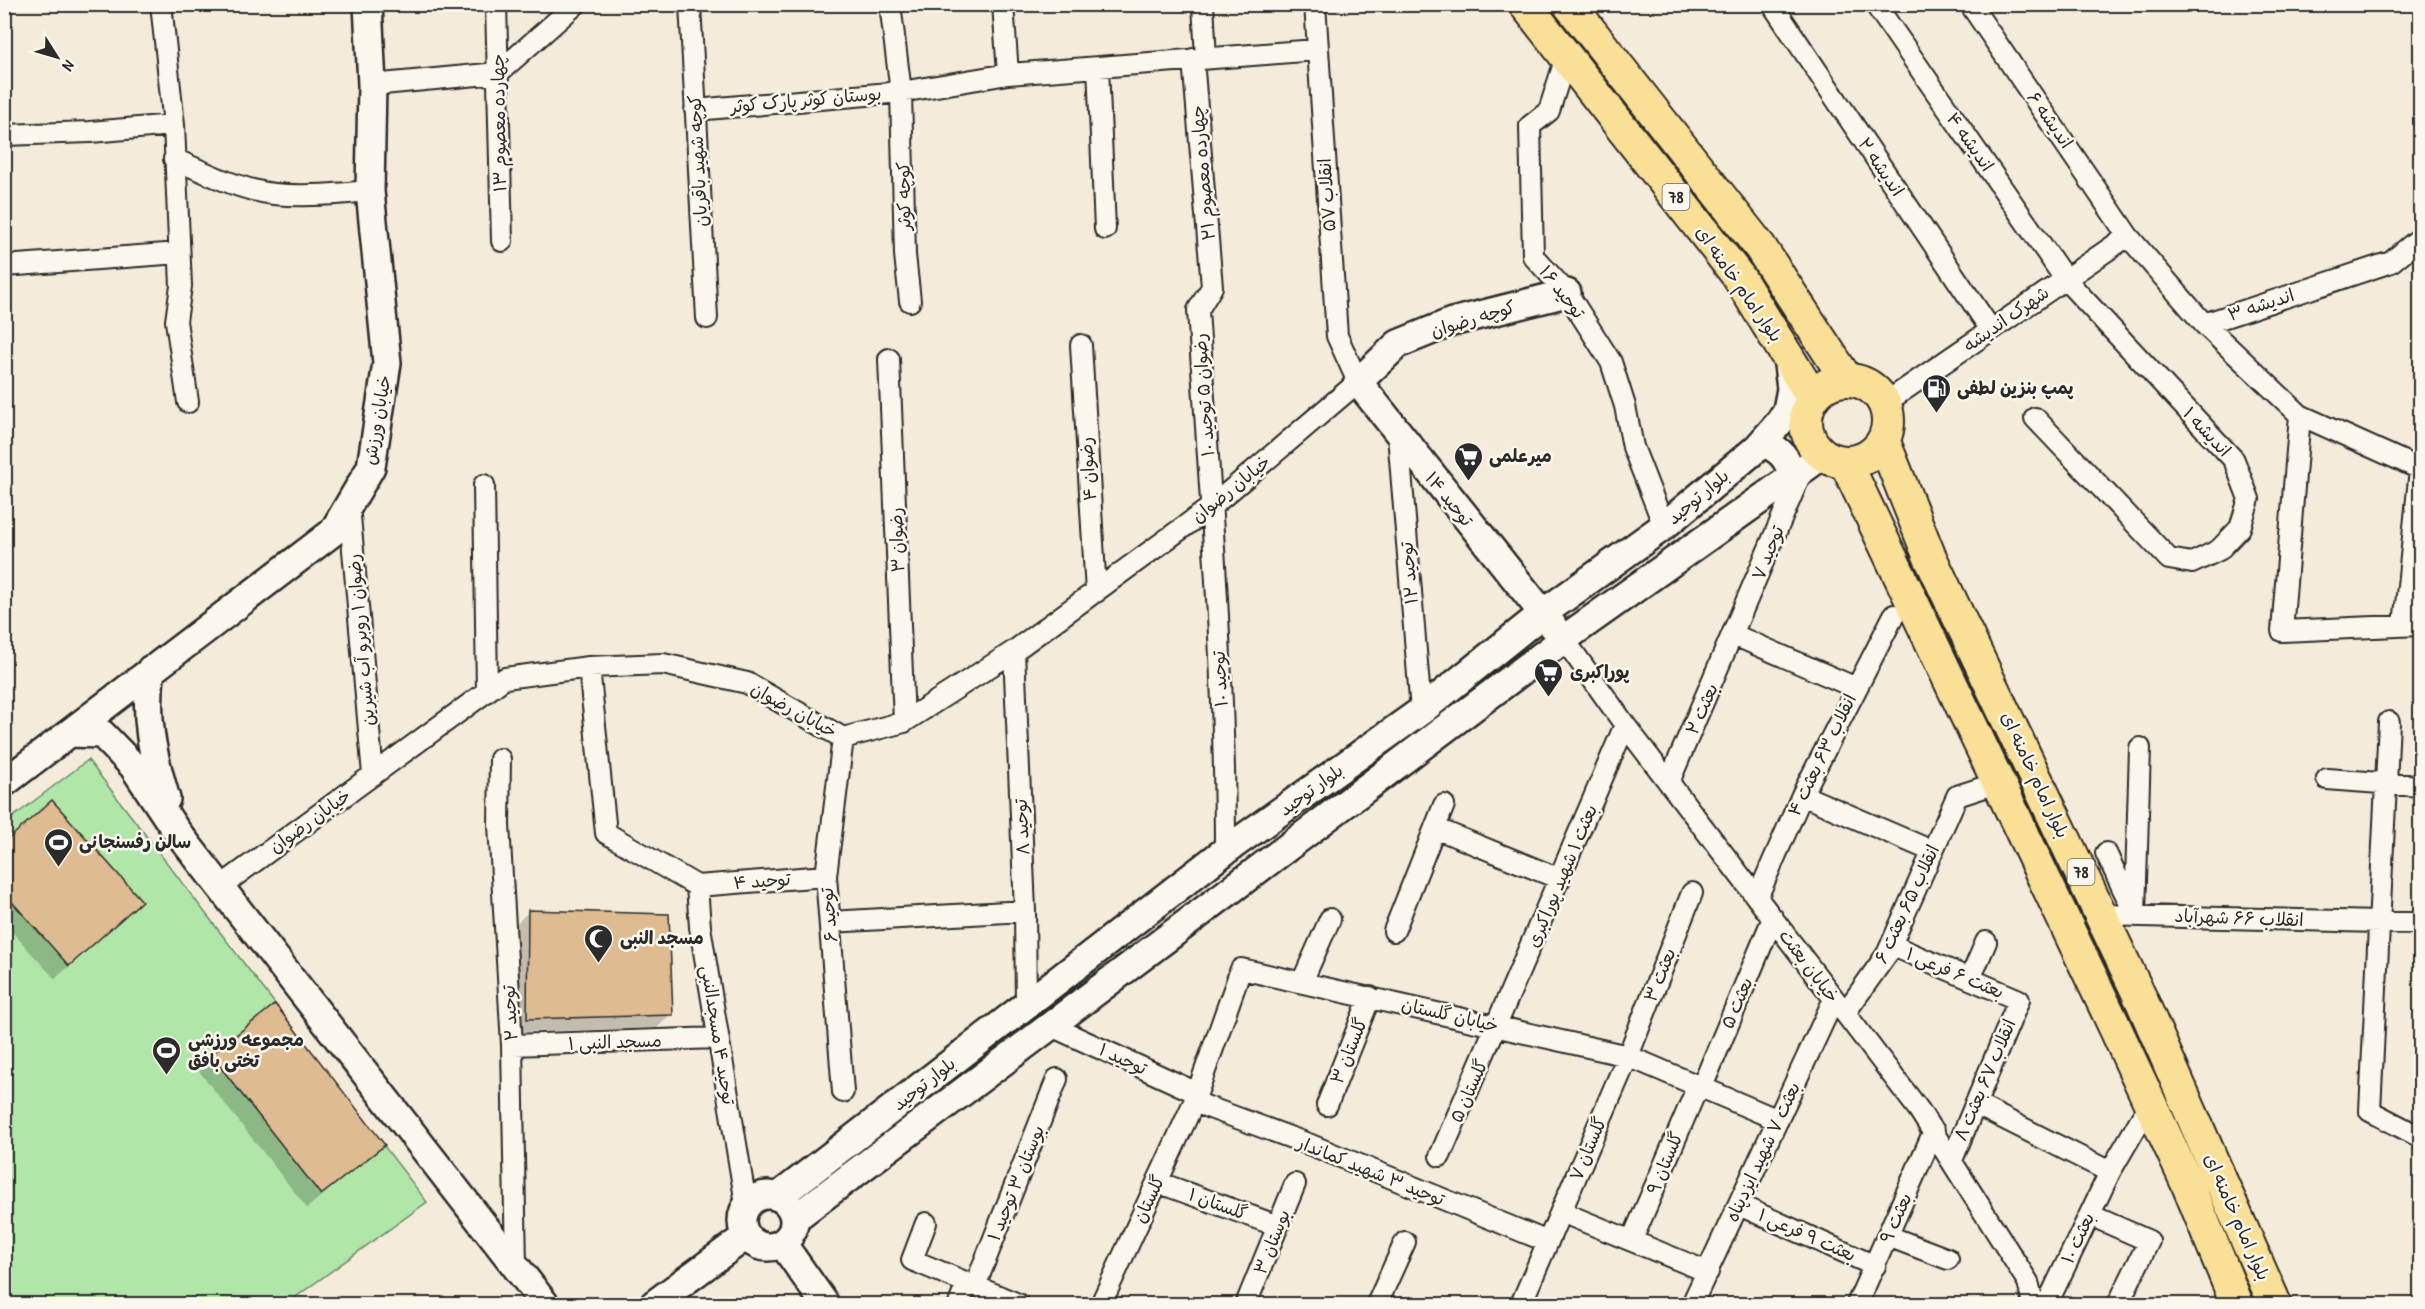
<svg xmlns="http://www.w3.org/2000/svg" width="2425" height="1309" font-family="'Patrick Hand','Playpen Sans Arabic',sans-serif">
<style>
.green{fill:#b0e6a8;stroke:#6e886a;stroke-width:1.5}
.shadow{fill:#0003}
.building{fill:#debb90;stroke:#2b2b2b;stroke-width:1.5}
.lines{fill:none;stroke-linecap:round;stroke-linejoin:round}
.street-casing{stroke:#2b2b2b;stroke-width:24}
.secondary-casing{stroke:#2b2b2b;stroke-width:32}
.primary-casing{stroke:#2b2b2b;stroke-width:36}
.street{stroke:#fbf7ec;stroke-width:20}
.secondary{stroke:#fbf7ec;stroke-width:27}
.primary{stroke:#fadf96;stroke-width:32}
.labels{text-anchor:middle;stroke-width:5;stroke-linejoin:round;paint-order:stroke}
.shield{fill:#fbf7ec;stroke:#696865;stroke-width:1.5}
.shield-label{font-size:16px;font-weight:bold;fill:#2b2b2b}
.street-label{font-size:18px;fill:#2b2b2b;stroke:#fbf7ec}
.poi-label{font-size:18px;font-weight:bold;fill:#2b2b2b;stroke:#fbf7ec;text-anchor:start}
</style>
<rect width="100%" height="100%" fill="#f5ebda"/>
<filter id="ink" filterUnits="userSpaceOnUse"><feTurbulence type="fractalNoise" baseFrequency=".0167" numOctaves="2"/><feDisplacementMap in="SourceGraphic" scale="12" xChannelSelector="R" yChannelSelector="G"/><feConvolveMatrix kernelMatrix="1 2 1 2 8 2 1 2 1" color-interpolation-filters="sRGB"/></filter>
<g filter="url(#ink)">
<path class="green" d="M88,760L427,1202L286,1304H5V823Z"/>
<path class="shadow" d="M4,845L125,915L55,979L4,923Z
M528,912L671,1014L657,1028L514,1032V926Z
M212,1056L383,1145L307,1208L198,1070Z"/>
<path class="building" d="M52,800L142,901L69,966L4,893V843Z
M528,910L669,914L673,1015L527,1019Z
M275,1004L385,1145L321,1195L211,1055Z"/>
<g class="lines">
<defs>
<path id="street" d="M161,4L174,125L181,286L176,321L188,402
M496,4L502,241
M690,4L707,318
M1003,4L1008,74
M1203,4L1206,58
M1772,4L1991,330
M1875,4L2065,279L2234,460L2249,499L2240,528L2219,550L2192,563L2169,559L2035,418
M1970,4L2128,236L2204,324L2391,262L2420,238
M1566,57L1549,111L1530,126L1533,256L1567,293L1611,362L1625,406L1633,447L1664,526
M1193,59L1212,287L1198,310C1210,490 1225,671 1225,851
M1098,67L1105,229
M372,85L498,73L576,4
M695,110L901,92L890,4
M4,135L90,132L174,125
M174,159C205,172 239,190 274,194C305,197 338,194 370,191
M4,266L179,253
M910,301L905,255L901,92L1008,74L1316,50
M2204,324L2300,415L2420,469
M1081,345L1096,592
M889,359L904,722
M1885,403L2128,236
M2300,415L2282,631L2420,625
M1398,435L1421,711
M484,485L487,691
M349,505L373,775
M2404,625L2420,469
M1734,635L1854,687
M1564,639L1625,725L1919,1110L2028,1282L2033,1304
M1014,651L1025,911L1026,1003
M589,667L606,833L697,886L700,927L746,1204
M2389,722L2370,1111L2420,1137
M500,759L499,825L512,1045L516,1268
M2327,779L2420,786
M1669,782L1802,471
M1802,795L1932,851
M1435,828L1560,879
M2106,853L2133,910
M697,886L826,876
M220,887L505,678L589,667L663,664L747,683L843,738L904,722L1014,651L1211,507L1358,382L1337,336L1315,4
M1757,898L1802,795L1894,615
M2101,915L2420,923
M2135,915L2140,748
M830,922L1025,911
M1394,931L1444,805
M1891,945L2019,1000L1952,1160
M1970,979L1986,942
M1302,982L1330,919
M1845,1013L1887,954L1957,796L1997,783
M1049,1025L1197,1093
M512,1045L718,1038
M1702,1087L1773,918
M843,1092L826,876L843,738
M1194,1102L1311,1145L1548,1242
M1975,1104L2110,1172
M1327,1105L1370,997
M1440,1156L1625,725
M1157,1182L1278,1226
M1739,1205L1875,1266
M1561,1212L1708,1272
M2090,1215L2149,1241L2118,1304
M926,1223L912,1260L1018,1304
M1888,1236L1948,1259
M1632,1240L1698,1086
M975,1286L1057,1079
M959,1304L967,1283
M1101,1304L1194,1102L1241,969L1628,1056L1778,1120
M1246,1304L1295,1184
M1377,1304L1405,1242
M1521,1304L1628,1056L1692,893
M1692,1304L1834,999
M1857,1304L1934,1131
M2047,1304L2110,1172L2150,1103"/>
<path id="secondary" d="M1763,442C1780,450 1789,458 1792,477
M1553,626L1358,382L1398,344L1452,322L1567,293
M151,669C144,717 152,753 166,799
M70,733L102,734L133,766L175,829L545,1304
M4,783L333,532L371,467L387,363L370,191L372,85L368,4
M742 1221a26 26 0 1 1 52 0a26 26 0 1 1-52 0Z
M779,1196L1225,851L1421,711L1542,614L1664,526L1757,448L1779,423L1787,410L1791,389L1787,356
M794,1219L1564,639L1823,455
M782,1243L825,1304
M654,1304L746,1236"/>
<path id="primary" d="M1525,4L1738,276L1813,398
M1569,4L1760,247L1847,380
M1806 421a41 41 0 1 1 82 0a41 41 0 1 1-82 0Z
M1884,442L1929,555L2141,999L2275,1304
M1846,463L2112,1021L2188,1185L2237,1304"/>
</defs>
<use href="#street" class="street-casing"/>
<use href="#secondary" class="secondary-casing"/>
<use href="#primary" class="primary-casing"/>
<use href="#street" class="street"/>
<use href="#secondary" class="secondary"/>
<use href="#primary" class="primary"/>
</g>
</g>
<defs>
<symbol id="fuel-pin" viewBox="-11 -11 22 30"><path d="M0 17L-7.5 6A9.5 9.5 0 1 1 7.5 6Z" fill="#2b2b2b" stroke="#fbf7ec"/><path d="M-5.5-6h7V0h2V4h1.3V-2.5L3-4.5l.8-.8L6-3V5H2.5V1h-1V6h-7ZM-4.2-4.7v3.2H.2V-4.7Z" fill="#fff"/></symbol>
<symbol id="supermarket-pin" viewBox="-11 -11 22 30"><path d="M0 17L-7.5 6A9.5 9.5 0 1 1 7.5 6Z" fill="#2b2b2b" stroke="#fbf7ec"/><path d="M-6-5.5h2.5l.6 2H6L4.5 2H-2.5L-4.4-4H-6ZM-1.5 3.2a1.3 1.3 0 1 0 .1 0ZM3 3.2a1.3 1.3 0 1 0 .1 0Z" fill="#fff"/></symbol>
<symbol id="stadium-pin" viewBox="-11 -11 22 30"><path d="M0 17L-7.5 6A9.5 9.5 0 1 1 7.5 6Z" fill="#2b2b2b" stroke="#fbf7ec"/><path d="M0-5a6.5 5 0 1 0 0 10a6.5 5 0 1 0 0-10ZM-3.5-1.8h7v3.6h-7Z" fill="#fff"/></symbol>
<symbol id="mosque-pin" viewBox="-11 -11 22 30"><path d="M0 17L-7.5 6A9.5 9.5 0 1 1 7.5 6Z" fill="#2b2b2b" stroke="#fbf7ec"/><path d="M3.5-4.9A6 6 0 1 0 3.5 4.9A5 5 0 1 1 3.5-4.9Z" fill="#fff"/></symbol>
</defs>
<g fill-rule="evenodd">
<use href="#fuel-pin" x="1920" y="372" width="33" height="45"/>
<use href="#supermarket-pin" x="1452" y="440" width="33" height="45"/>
<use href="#supermarket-pin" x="1532" y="656" width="33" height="45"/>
<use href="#stadium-pin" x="42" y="826" width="33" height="45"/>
<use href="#mosque-pin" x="582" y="922" width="33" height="45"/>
<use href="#stadium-pin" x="150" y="1034" width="33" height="45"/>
</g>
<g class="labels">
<g class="shield">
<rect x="1662.5" y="184" width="27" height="26" rx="4.5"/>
<rect x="2067.5" y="859" width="27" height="26" rx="4.5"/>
</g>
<g class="shield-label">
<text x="1676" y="203">78</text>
<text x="2081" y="878">78</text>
</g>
<g class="street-label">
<text transform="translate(806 100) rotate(-5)" y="6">بوستان کوثر پارک کوثر</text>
<text transform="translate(2050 120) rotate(55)" y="6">اندیشه ۶</text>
<text transform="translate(499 123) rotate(-91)" y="6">چهارده معصوم ۱۳</text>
<text transform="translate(1970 142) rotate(55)" y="6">اندیشه ۴</text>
<text transform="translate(698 161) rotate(-93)" y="6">کوچه شهید باقریان</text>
<text transform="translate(1881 167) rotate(56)" y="6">اندیشه ۲</text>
<text transform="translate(1203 173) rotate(-95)" y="6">چهارده معصوم ۲۱</text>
<text transform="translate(1327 195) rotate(-94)" y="6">انقلاب ۵۷</text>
<text transform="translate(904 196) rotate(-91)" y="6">کوچه کوثر</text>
<text transform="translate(1739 284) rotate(55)" y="6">بلوار امام خامنه ای</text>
<text transform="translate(1562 292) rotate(52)" y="6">توحید ۱۶</text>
<text transform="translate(2261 305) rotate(-18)" y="6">اندیشه ۳</text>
<text transform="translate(1473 319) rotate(-17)" y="6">کوچه رضوان</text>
<text transform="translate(2006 319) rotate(-35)" y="6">شهرک اندیشه</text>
<text transform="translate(1204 395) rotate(-94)" y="6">رضوان ۵ توحید ۱۰</text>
<text transform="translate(377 420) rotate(-80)" y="6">خیابان ورزش</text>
<text transform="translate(2207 432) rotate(47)" y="6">اندیشه ۱</text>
<text transform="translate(1088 469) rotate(-94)" y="6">رضوان ۴</text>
<text transform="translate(1231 489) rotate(-39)" y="6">خیابان رضوان</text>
<text transform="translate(1698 497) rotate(-40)" y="6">بلوار توحید</text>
<text transform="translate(1449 499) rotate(51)" y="6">توحید ۱۴</text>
<text transform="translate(897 540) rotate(-92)" y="6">رضوان ۳</text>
<text transform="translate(1768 553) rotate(-68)" y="6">توحید ۷</text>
<text transform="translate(1409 573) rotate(-95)" y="6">توحید ۱۲</text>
<text transform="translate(361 640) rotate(-95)" y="6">رضوان ۱ روبرو آب شیرین</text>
<text transform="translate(1220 679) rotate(-93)" y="6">توحید ۱۰</text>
<text transform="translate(1702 709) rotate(-66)" y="6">بعثت ۲</text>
<text transform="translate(794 710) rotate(29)" y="6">خیابان رضوان</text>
<text transform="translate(1822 755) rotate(-64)" y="6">انقلاب ۶۳ بعثت ۴</text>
<text transform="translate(2035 775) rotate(65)" y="6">بلوار امام خامنه ای</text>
<text transform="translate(1311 790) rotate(-36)" y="6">بلوار توحید</text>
<text transform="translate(310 821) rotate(-36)" y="6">خیابان رضوان</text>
<text transform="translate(1022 827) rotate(-93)" y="6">توحید ۸</text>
<text transform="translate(1562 876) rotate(-67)" y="6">بعثت ۱ شهید پوراکبری</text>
<text transform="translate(762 881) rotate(-4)" y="6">توحید ۴</text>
<text transform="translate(1907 904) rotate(-65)" y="6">انقلاب ۶۵ بعثت ۶</text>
<text transform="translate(829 915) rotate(-95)" y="6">توحید ۶</text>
<text transform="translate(2239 918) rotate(2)" y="6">انقلاب ۶۶ شهرآباد</text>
<text transform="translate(1809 966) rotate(53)" y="6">خیابان بعثت</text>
<text transform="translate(1955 973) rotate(23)" y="6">بعثت ۶ فرعی ۱</text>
<text transform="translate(1660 975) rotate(-68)" y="6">بعثت ۳</text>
<text transform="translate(1737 1003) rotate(-67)" y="6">بعثت ۵</text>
<text transform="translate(510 1013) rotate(-93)" y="6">توحید ۲</text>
<text transform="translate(1450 1015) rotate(13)" y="6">خیابان گلستان</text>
<text transform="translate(718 1035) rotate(81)" y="6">توحید ۴ مسجدالنبی</text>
<text transform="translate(615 1042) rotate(-2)" y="6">مسجد النبی ۱</text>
<text transform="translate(1349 1051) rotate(-68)" y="6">گلستان ۳</text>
<text transform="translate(1123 1059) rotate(25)" y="6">توحید ۱</text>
<text transform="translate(1985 1080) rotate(-67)" y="6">انقلاب ۶۷ بعثت ۸</text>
<text transform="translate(924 1084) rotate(-38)" y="6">بلوار توحید</text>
<text transform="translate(1469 1091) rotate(-66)" y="6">گلستان ۵</text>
<text transform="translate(1588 1149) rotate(-67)" y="6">گلستان ۷</text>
<text transform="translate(1763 1152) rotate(-65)" y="6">بعثت ۷ شهید ایزدپناه</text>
<text transform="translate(1665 1163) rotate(-67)" y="6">گلستان ۹</text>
<text transform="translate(1371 1171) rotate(22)" y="6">توحید ۳ شهید کماندار</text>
<text transform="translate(1016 1183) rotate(-68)" y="6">بوستان ۳ توحید ۱</text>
<text transform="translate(1149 1199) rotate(-65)" y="6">گلستان</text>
<text transform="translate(1218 1204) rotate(20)" y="6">گلستان ۱</text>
<text transform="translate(2237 1217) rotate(66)" y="6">بلوار امام خامنه ای</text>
<text transform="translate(1896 1218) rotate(-66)" y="6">بعثت ۹</text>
<text transform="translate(1807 1235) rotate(24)" y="6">بعثت ۹ فرعی ۱</text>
<text transform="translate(2078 1238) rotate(-65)" y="6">بعثت ۱۰</text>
<text transform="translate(1272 1242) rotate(-68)" y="6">بوستان ۳</text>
</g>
<g class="poi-label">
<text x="1957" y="394">پمپ بنزین لطفی</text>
<text x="1489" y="462">میرعلمی</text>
<text x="1570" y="678">پوراکبری</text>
<text x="79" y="848">سالن رفسنجانی</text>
<text x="620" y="944">مسجد النبی</text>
<text x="188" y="1046">مجموعه ورزشی<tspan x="188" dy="21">تختی بافق</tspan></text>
</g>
</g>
<rect width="2425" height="1309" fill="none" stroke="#fbf7ec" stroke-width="24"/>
<rect x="12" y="12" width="2401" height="1285" fill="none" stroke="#2b2b2b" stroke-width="2" filter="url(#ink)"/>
<g transform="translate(57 57) rotate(127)" stroke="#fbf7ec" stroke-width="4.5" paint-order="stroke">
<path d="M0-4.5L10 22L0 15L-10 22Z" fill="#2b2b2b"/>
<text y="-9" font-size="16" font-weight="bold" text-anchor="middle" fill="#2b2b2b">N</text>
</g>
</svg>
